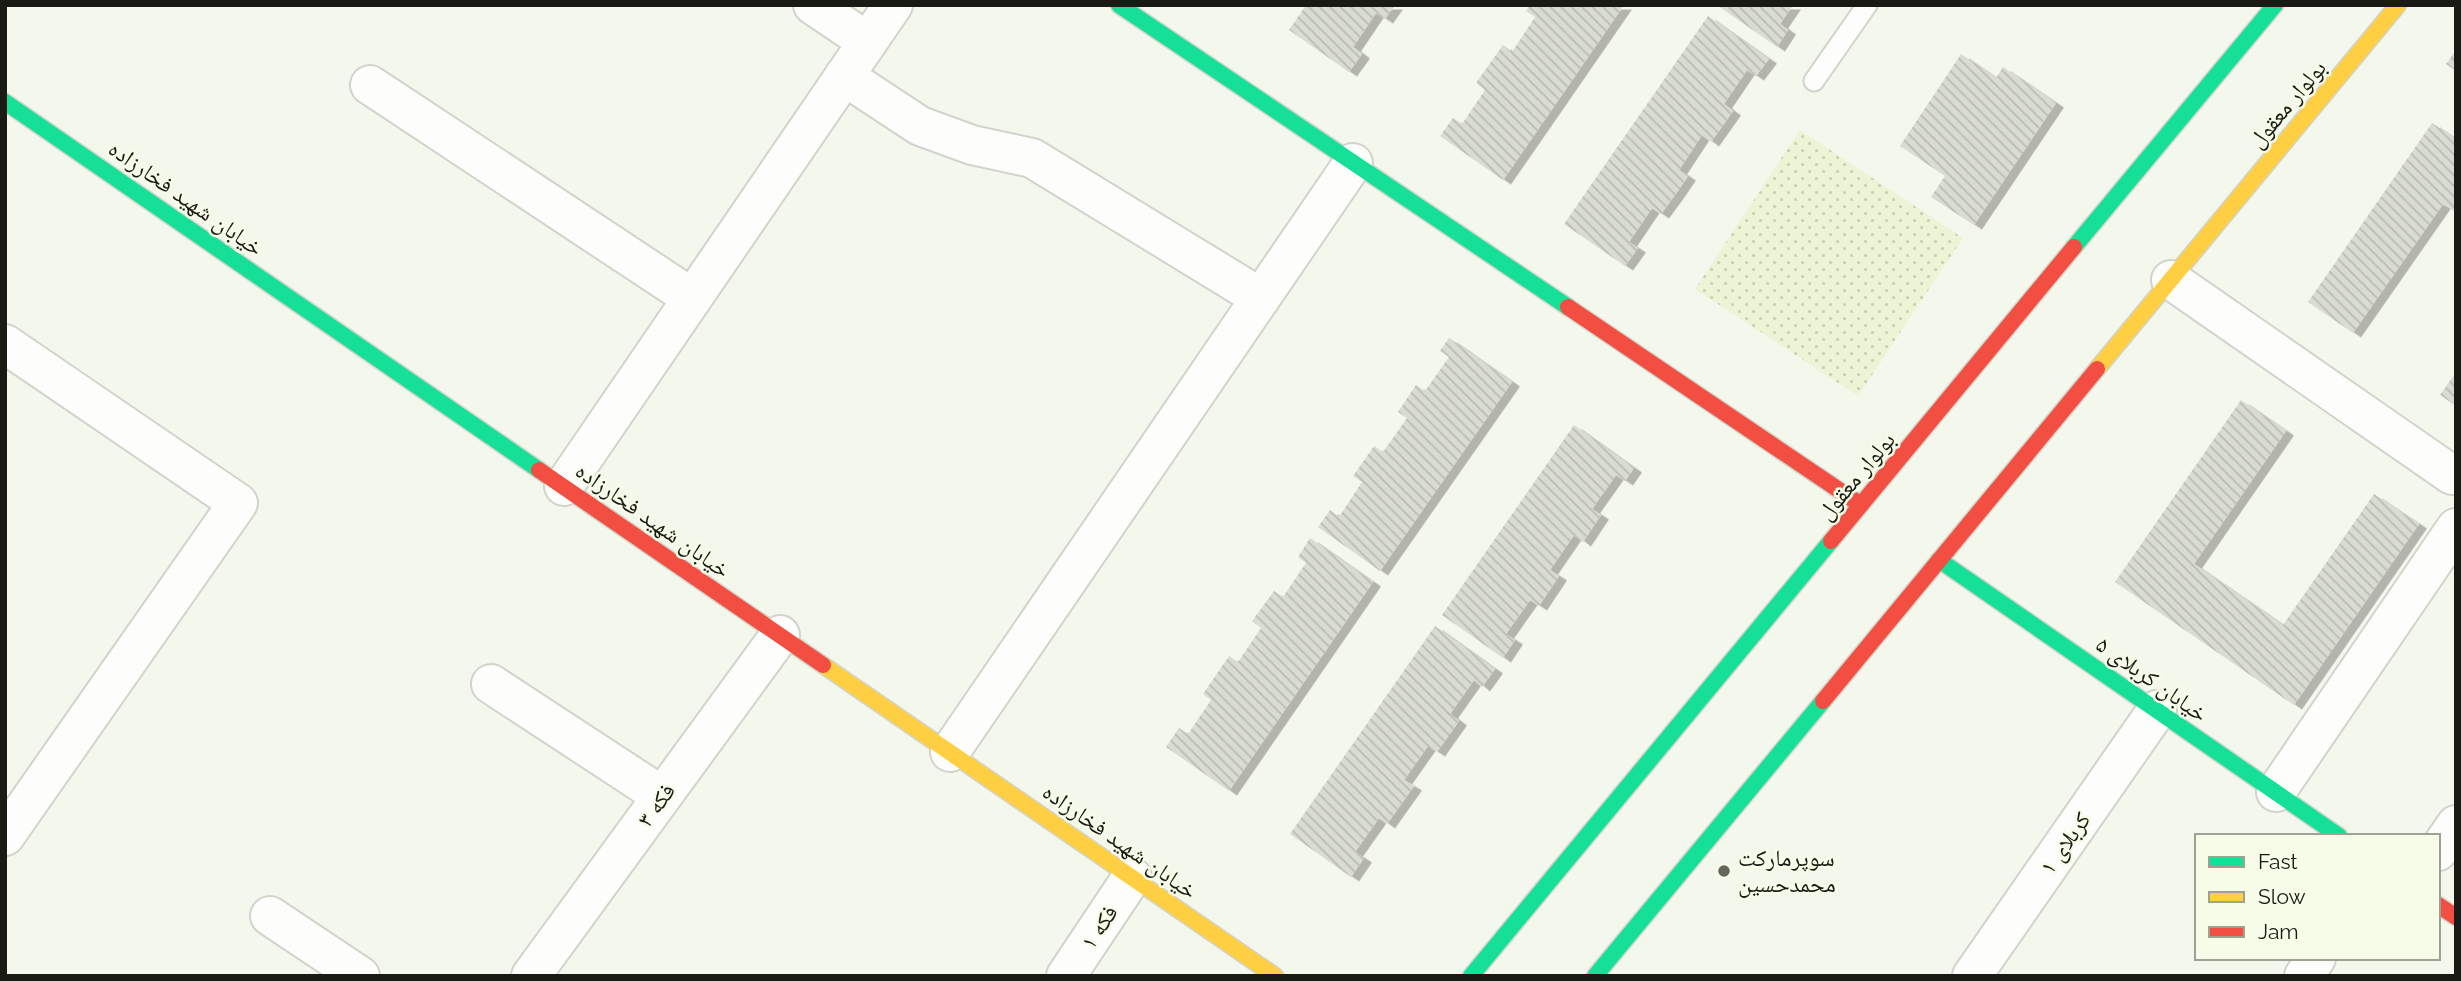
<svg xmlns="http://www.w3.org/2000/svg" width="2461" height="981" font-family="Raleway,'Noto Naskh Arabic',sans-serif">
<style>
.green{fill:url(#green-dots)}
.building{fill:url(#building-back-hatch);filter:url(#shadow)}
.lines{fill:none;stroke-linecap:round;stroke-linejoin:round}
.lane-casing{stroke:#d1d4cb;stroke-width:23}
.street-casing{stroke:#d1d4cb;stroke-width:42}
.fast-casing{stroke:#d1d4cb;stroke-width:19}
.slow-casing{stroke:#d1d4cb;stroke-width:19}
.jam-casing{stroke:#d1d4cb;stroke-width:19}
.lane{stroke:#fdfefc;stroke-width:19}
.street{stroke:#fdfefc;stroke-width:38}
.fast{stroke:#16e098;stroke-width:16}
.slow{stroke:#ffcf43;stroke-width:16}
.jam{stroke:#f24e42;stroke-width:16}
.poi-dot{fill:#65675f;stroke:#f6fce7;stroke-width:2.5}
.labels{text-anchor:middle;stroke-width:5;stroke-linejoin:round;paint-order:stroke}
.street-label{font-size:23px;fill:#181a13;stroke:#f6fce7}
.poi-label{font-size:23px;fill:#181a13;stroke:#f6fce7;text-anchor:start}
</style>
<defs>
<pattern id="green-dots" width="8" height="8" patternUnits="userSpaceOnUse" patternTransform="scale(1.75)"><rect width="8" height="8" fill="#ebf4d4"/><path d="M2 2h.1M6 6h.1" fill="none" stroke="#c9d1b5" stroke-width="1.8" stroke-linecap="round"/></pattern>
<pattern id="building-back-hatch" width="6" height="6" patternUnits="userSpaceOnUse" patternTransform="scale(1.75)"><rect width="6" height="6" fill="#d9dcd3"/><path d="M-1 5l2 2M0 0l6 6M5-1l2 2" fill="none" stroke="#babcb4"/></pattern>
<filter id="shadow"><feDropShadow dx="8" dy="4.5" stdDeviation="0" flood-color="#0004"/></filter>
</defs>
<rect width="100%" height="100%" fill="#f4f7ec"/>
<path class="green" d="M1800,130L1963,238L1858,396L1695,289Z"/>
<path class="building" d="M1306,5H1395L1385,19L1376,13L1353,47L1362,54L1349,72L1289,30Z
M1530,5H1624L1503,180L1440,136L1453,118L1462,124L1485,90L1476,83L1503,45L1512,52L1535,17L1526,11Z
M1717,5H1793L1780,24L1788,30L1777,47Z
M1708,16L1769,59L1756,76L1747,70L1724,104L1733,111L1711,142L1702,135L1679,170L1688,176L1675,195L1661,214L1652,208L1629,242L1638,248L1625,266L1564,224Z
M2456,50V71L2446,64Z
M1961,54L1996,78L2003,67L2056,103L1974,225L1931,197L1945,176L1900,146Z
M2432,123L2456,139V212L2443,204L2353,333L2308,302Z
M1449,338L1512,382L1380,571L1318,527L1330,510L1339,517L1362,482L1353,476L1374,446L1383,452L1407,418L1398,412L1416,385L1425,391L1449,357L1440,351Z
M2456,372V406L2440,395Z
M2241,400L2286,431L2194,564L2283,625L2374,494L2419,524L2294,705L2115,582Z
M1574,425L1634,468L1625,481L1616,475L1592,509L1601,515L1583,542L1574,535L1550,570L1559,576L1539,606L1530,600L1506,634L1515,640L1503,658L1442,615Z
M1310,538L1373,582L1229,791L1166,747L1179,728L1188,734L1211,700L1203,694L1229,656L1238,662L1261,628L1252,621L1274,591L1283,597L1306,563L1298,557Z
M1435,626L1495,669L1482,687L1474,680L1450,714L1459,721L1437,752L1428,746L1404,780L1414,786L1387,824L1379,818L1355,852L1364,858L1351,877L1290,834Z"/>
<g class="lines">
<defs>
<path id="lane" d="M1814,81L1867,5"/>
<path id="street" d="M813,5L868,42
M844,76L920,126L972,145L1032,158L1261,298
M370,85L692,298
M2171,280L2452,475
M5,344L238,503L5,836
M564,486L893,5
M491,684L662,796
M950,752L1353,163
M2276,792L2456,528
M2438,851L2456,825
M270,916L360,976
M531,976L780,635
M1066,976L1132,877
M1972,976L2157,710
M2304,976L2316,958"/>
<path id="fast" d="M1119,5L1568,307
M5,102L539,470
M2074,247L2275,5
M1939,560L2339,836
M1471,976L1831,541
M1595,976L1823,701"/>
<path id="slow" d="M2097,369L2398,5
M823,665L1275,976"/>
<path id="jam" d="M1568,307L1861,505
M539,470L823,665
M1831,541L2074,247
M1823,701L2097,369
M2438,905L2456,917"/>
</defs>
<use href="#lane" class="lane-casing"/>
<use href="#street" class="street-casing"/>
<use href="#fast" class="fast-casing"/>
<use href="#slow" class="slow-casing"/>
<use href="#jam" class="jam-casing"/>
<use href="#lane" class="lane"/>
<use href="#street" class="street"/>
<use href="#fast" class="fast"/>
<use href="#slow" class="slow"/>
<use href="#jam" class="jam"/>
</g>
<circle class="poi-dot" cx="1724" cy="871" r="7"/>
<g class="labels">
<g class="street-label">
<text transform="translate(2287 104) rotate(-50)" y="8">بولوار معقول</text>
<text transform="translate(186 198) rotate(35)" y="8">خیابان شهید فخارزاده</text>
<text transform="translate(1856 476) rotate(-50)" y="8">بولوار معقول</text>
<text transform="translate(653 520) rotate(35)" y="8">خیابان شهید فخارزاده</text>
<text transform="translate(2152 679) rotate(35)" y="8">خیابان کربلای ۵</text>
<text transform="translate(656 805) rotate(-54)" y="8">فکه ۳</text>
<text transform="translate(1120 841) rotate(35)" y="8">خیابان شهید فخارزاده</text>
<text transform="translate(2065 843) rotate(-55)" y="8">کربلای ۱</text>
<text transform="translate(1099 927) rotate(-56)" y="8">فکه ۱</text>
</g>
<g class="poi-label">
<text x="1738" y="866">سوپرمارکت<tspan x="1738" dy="26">محمدحسین</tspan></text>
</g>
</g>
<rect width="2461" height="981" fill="none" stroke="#181a13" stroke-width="14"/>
<rect x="2195" y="834" width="245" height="126" fill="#f6fce7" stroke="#9da292" stroke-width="2"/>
<rect x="2209" y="857" width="35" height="10" fill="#16e098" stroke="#9da292" stroke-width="2"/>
<text x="2258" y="869" font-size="21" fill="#181a13">Fast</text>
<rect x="2209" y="892" width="35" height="10" fill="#ffcf43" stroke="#9da292" stroke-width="2"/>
<text x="2258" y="904" font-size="21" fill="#181a13">Slow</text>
<rect x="2209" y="927" width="35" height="10" fill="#f24e42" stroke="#9da292" stroke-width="2"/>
<text x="2258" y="939" font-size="21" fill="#181a13">Jam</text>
</svg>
